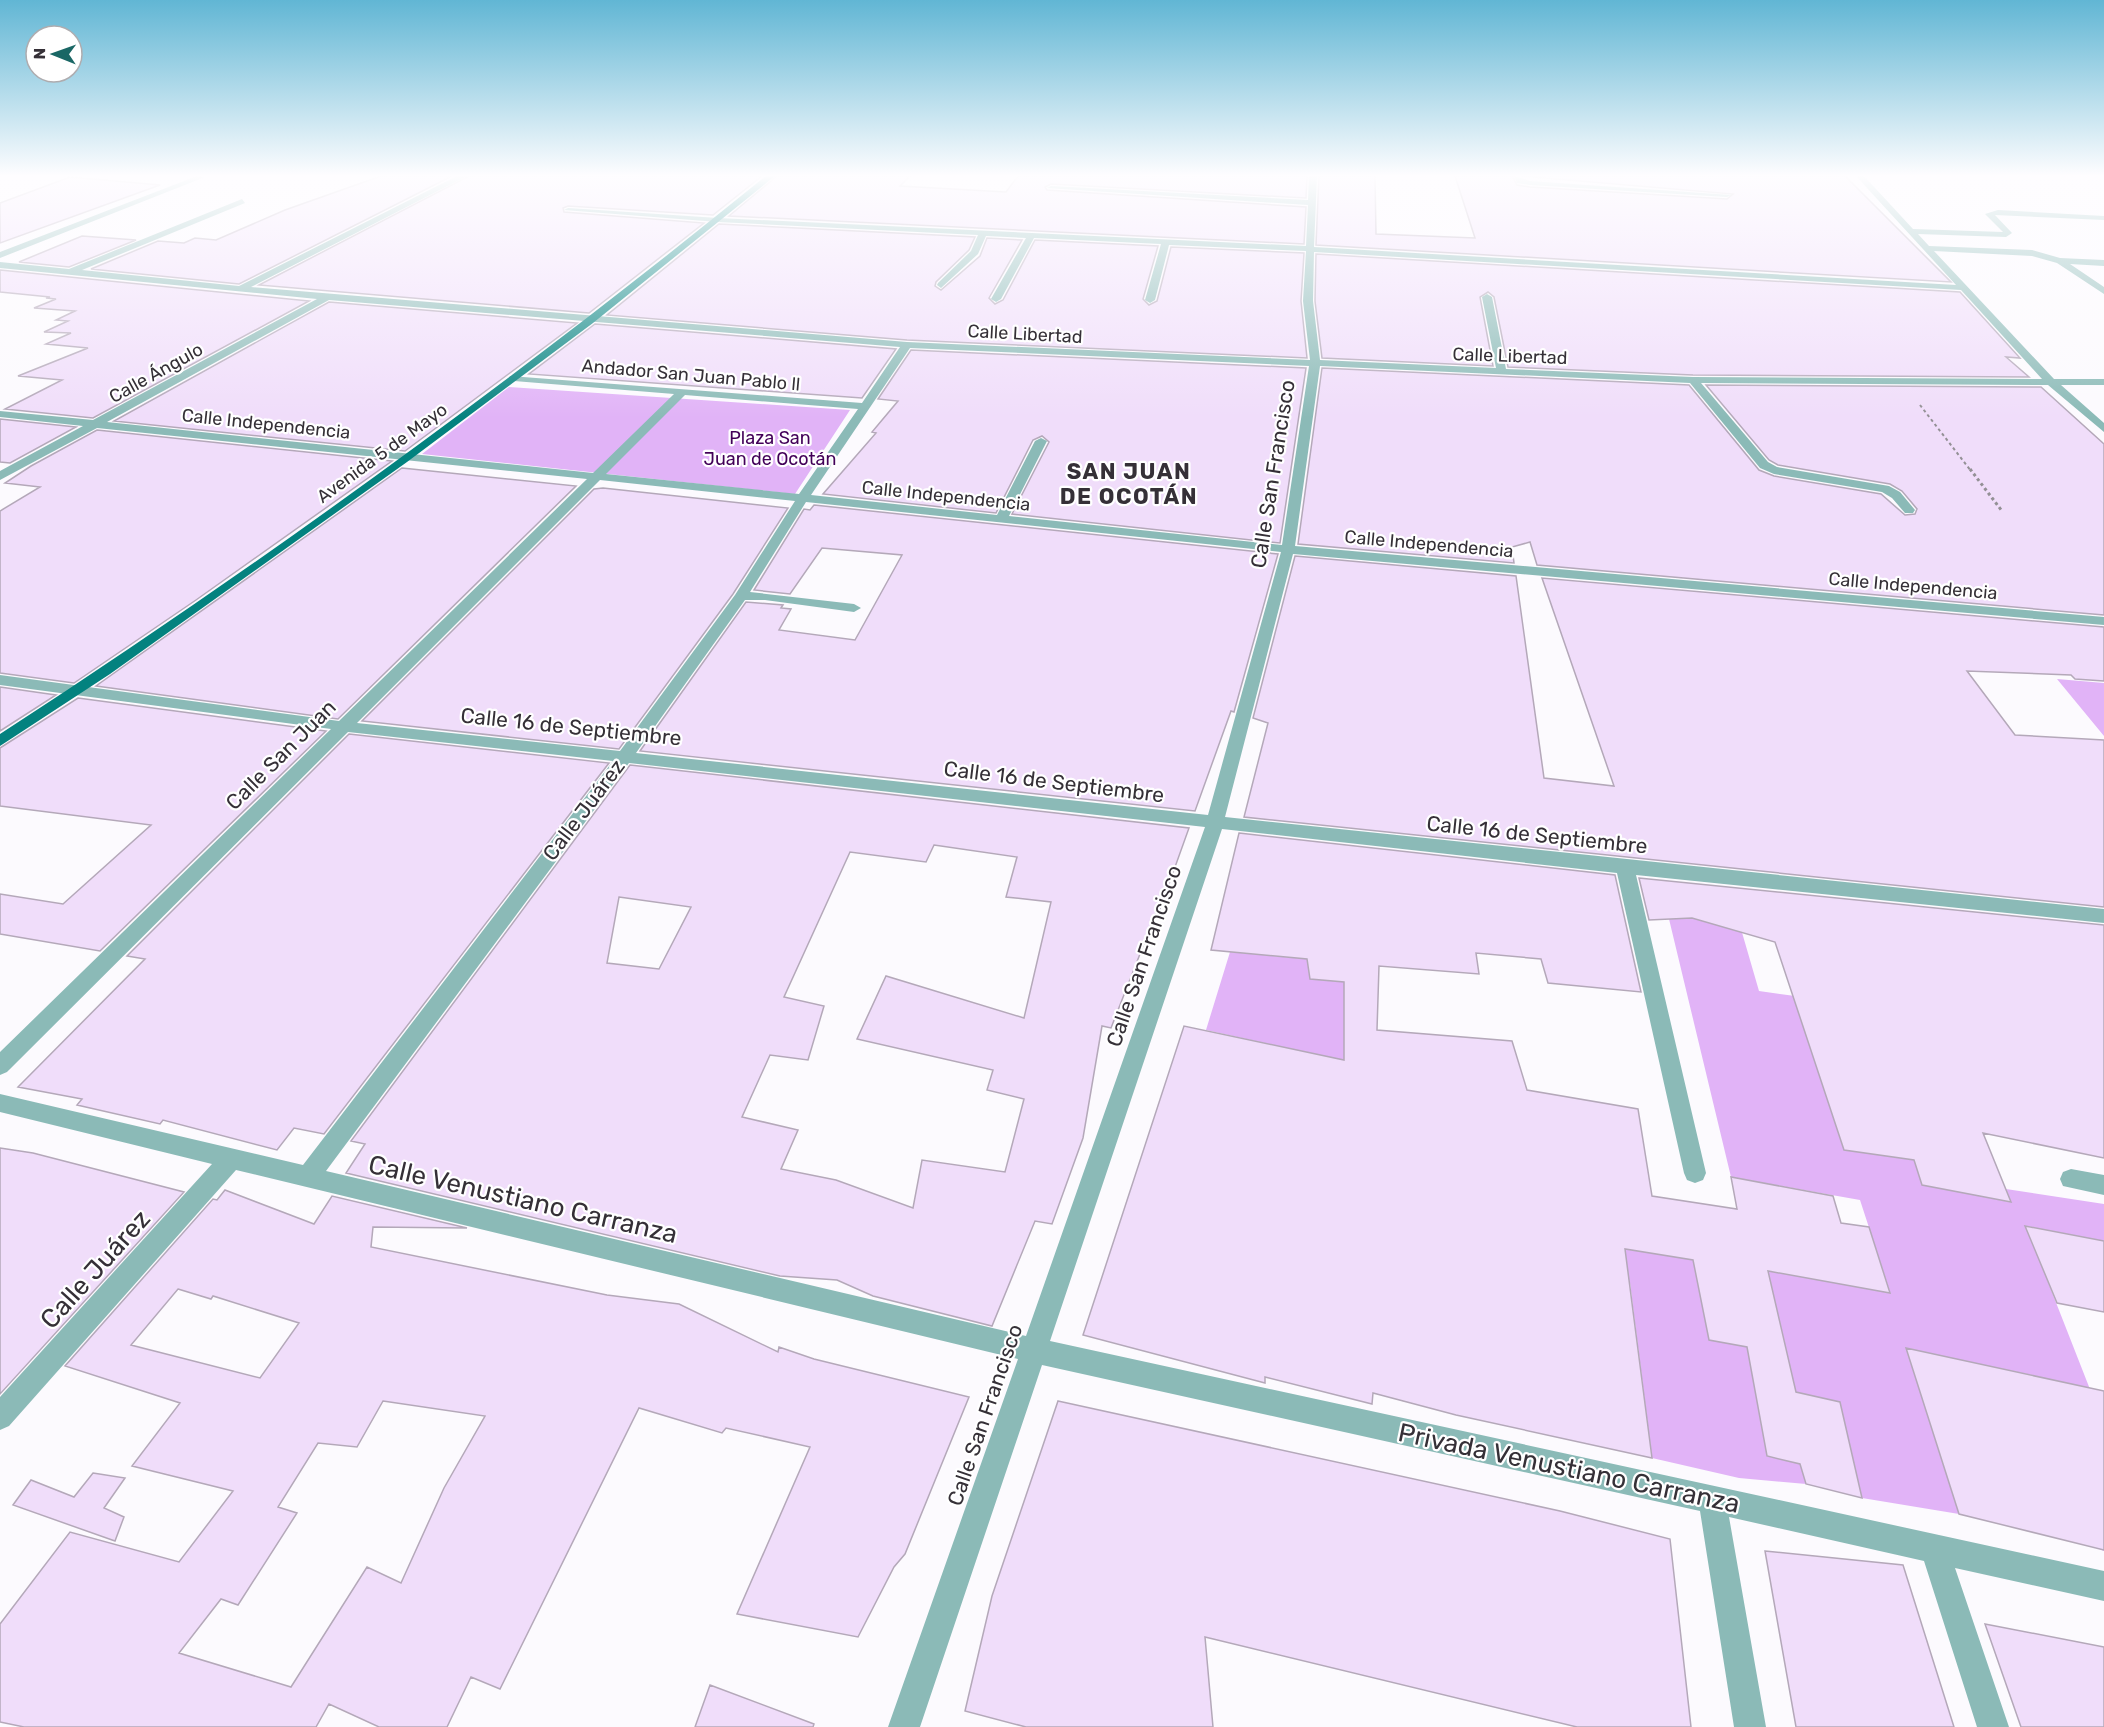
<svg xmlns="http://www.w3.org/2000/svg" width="2104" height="1727" font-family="Rubik,sans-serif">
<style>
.green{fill:#e1b3f7}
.building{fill:#f0ddfa;stroke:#b4a8b9;stroke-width:1.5;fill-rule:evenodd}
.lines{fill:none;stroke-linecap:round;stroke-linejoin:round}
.path-far1{stroke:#939095;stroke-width:2;stroke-dasharray:3 3;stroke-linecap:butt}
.path{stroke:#939095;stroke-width:3;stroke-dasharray:3 3;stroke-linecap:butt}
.minor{fill:#8bbab7;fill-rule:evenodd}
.major{fill:#03827f;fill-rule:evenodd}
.labels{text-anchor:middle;stroke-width:4.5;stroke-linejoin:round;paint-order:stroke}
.far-street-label{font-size:18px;fill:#353037;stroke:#fff}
.far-park-label{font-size:18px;fill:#420058;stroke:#fff}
.street-label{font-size:21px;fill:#353037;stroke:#fff}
.far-district-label{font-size:22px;font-weight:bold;letter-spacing:1.5px;fill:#353037;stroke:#fff}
.near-street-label{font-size:26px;fill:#353037;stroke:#fff}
</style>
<rect width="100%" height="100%" fill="#fcfafe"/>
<path class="green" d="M509,387L850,410L795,494L422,454Z
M2057,679L2104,683V736Z
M1692,918L1741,929L1759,991L1795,996L1844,1150L1914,1160L1922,1185L2010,1202L2006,1189L2104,1204V1241L2026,1226L2104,1425V1551L2099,1549L2036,1376L1907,1349L1959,1514L1862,1498L1840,1402L1754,1383L1767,1456L1800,1464L1806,1484L1739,1478L1652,1458L1630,1283L1558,1266L1624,1248L1693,1260L1787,1355L1768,1271L1890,1292L1860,1200L1731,1177L1669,919Z
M1230,952L1307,959L1310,979L1344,982V1061L1206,1030Z"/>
<path class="building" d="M381,176H452L239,284L91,269L158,241L184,243L195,238L216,240L285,210Z
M469,176H762L713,215L568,206L563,208L564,212L704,223L589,313L259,285Z
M777,176H910L900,186L1006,192L1018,176H1307L1306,198L1051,184L1045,187L1047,190L1306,207L1304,244L729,216Z
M1319,176H1375L1376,234L1475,238L1455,176H1512L1517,185L1530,187L1727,199L1733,194L1522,176H1845L1951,282L1316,245Z
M70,177L160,185L0,243V203Z
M719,224L975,237L969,250L936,282L935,286L941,290L980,256L987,238L1022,240L989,298L995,304L1003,300L1035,240L1158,246L1143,299L1149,305L1157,301L1171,247L1304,253L1301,301L1307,358L907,340L607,315Z
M82,236L136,240L69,267L19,262Z
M1316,254L1960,292L2020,358L2006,357L2029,377L1693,375L1508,367L1494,297L1488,292L1480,297L1493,366L1322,358L1315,301Z
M0,270L309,301L93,418L5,409L62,380L18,376L88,348L46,344L71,333L44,332L68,321L56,320L75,311L34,308L56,299L46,298L50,297L0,292Z
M329,302L577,323L405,451L114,421Z
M595,324L896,349L862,398L529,374Z
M911,350L1306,368L1280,543L1012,514L1049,442L1042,436L1033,440L996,513L823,494L876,433L872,432L898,401L878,399Z
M1322,368L1689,385L1759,470L1774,476L1881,494L1905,515L1915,514L1917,509L1902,491L1890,484L1778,465L1769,460L1706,385L2041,387L2104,444V615L1537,565L1530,542L1512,547L1514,563L1298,544Z
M0,419L76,427L10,463L0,462Z
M97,430L392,461L196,600L74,683L0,673V511L40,487L5,483L31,466Z
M402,468L576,486L338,719L96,686Z
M603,488L788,508L733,594L619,749L362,721L594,489Z
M814,505L1278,554L1234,712L1231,711L1195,811L640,751L746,602L783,605L781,608L791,609L779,630L855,640L902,555L822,548L790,594L754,590L804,509L810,510Z
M1295,556L1516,576L1544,778L1614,786L1542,578L2104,627V681L2075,679L2071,675L1967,671L2015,735L2104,740V907L1244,817L1268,723L1253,718Z
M0,687L56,695L0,731Z
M78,698L326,731L100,951L0,934V894L63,904L151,825L0,806V748Z
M349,734L609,763L324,1134L294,1128L277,1150L163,1120L160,1124L77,1105L82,1099L18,1087L145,959L127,956Z
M630,765L1189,828L1160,909L1158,908L1111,1028L1102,1026L1083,1138L1052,1224L1035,1221L992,1326L873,1296L837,1280L780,1276L346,1173L365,1144L351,1141ZM934,845L1017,857L1006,897L1051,902L1024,1018L886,976L857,1039L993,1070L987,1090L1024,1099L1005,1172L922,1160L913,1208L836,1180L781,1169L798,1130L742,1117L770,1055L808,1060L824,1006L784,997L850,852L926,862ZM619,897L691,907L659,969L607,963Z
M1239,833L1615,875L1641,992L1548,983L1541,959L1476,953L1479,974L1379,966L1377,1030L1512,1041L1527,1090L1638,1109L1652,1196L1737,1209L1731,1177L1833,1196L1841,1223L1869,1227L1890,1293L1768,1271L1796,1392L1840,1402L1862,1498L1806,1484L1800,1464L1767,1456L1747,1347L1709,1340L1693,1260L1625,1249L1652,1458L1456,1415L1373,1393L1372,1404L1265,1377V1383L1083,1335L1184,1026L1344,1060V982L1310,979L1307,959L1211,950Z
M1639,878L2104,925V1158L1983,1133L2011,1202L1922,1185L1914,1160L1844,1150L1775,942L1692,918L1649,920Z
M0,1148L33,1153L184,1192L0,1394Z
M225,1190L314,1224L332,1196L467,1228L373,1227L371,1247L607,1295L679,1304L778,1352L779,1347L814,1359L969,1397L905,1554L894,1567L858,1637L737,1614L810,1447L726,1428L722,1433L639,1408L500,1689L471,1677L447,1727H379L329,1704L316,1727H24L0,1722V1624L70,1532L179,1562L233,1491L132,1466L180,1403L65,1366L213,1199L217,1200ZM178,1289L211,1299L213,1296L299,1323L260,1378L131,1345ZM383,1401L485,1416L444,1488L401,1583L367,1567L291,1687L179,1653L221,1599L238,1605L297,1513L278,1507L318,1443L357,1447Z
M2025,1226L2104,1241V1312L2057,1303Z
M1906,1348L2104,1391V1550L1959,1514Z
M1058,1401L1560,1511L1670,1539L1691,1727H1577L1205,1637L1213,1727H1026L965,1711L992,1596Z
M93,1473L125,1478L104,1508L124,1517L115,1541L13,1505L31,1480L74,1497Z
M1765,1551L1903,1565L1954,1727H1796Z
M1985,1624L2104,1647V1727H2021Z
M710,1685L814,1724L813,1727H695Z"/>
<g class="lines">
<path class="path-far1" d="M1920,405L1971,471"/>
<path class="path" d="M1970,469L2002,511"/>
<path class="minor" d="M197,176L205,177L0,258V252Z
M457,176H467L251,287L907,342L1310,360L1303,301L1306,251L1169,245L1155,300L1150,303L1145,300L1161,244L1034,238L1001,299L996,302L991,299L1026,238L986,236L978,254L941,288L937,285L938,283L971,251L978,235L718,222L564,210L568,208L718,218L1306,246L1308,205L1047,188L1051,186L1308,200L1309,176H1317L1314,247L1956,285L1856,176H1864L1913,229L2003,232L1985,214L1998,210L2104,216V220L1995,215L2012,233L2006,237L1918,234L1929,246L2032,250L2060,258L2104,260V266L2070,264L2104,287V294L2057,263L2032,256L1934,251L2054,379H2104V385H2061L2104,423V432L2048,385L1701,383L1768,462L1777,467L1889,486L1900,492L1915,510L1913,513H1905L1892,498L1882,492L1774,474L1760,468L1690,383L1320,366L1295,546L2104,617V625L1293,554L1225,817L2104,909V923L1636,875L1706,1173L1703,1180L1695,1183L1687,1180L1684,1173L1617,873L1222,829L1050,1341L2104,1571V1601L1955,1568L2009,1727H1977L1924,1561L1729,1517L1766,1727H1734L1700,1511L1042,1365L920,1727H888L1018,1359L236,1170L9,1426L0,1430V1397L212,1164L0,1112V1094L303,1165L613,761L348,732L7,1072L0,1075V1052L331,729L0,685V675L339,721L587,479L97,428L0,480V471L83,426L0,417V411L93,420L317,299L0,268V262L69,269L242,199L245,203L82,270L239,286ZM1314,252L1961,290L2042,379L1693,377L1506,369L1492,297L1487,294L1482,297L1496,368L1320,360L1313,301ZM329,300L900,347L862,403L510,376L509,378L514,381L674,394L593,473L107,422ZM910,348L1309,366L1282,545L1009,516L1047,441L1041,438L1035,441L997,515L811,495ZM685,395L858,409L799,494L606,474ZM600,480L795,501L735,595L620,751L357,723ZM806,502L1281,552L1208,815L636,753L745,600H765L854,612L861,608L854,604L750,592ZM629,763L1205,827L1026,1336L326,1171Z
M1514,176L1530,181L1731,195L1727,197L1530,185L1517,183Z
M2071,1169L2104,1175V1195L2063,1186L2060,1179L2063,1172Z"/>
<path class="major" d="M766,176H775L593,323L407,462L110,674L0,746V734C265,562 521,375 766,176Z"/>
</g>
<linearGradient id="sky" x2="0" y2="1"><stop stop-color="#61b6d4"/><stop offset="0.42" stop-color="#fefdff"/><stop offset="1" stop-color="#fefdff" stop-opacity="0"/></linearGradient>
<rect width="2104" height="418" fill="url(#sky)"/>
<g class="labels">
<g class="far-street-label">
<text transform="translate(1025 334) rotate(3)" y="6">Calle Libertad</text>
<text transform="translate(1510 356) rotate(2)" y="6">Calle Libertad</text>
<text transform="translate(156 373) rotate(-29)" y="6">Calle Ángulo</text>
<text transform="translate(691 375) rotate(5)" y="6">Andador San Juan Pablo ll</text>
<text transform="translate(266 424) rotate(6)" y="6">Calle Independencia</text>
<text transform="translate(382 453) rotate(-36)" y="6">Avenida 5 de Mayo</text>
<text transform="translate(946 496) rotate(6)" y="6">Calle Independencia</text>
<text transform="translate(1429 544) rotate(5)" y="6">Calle Independencia</text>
<text transform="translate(1913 586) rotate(5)" y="6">Calle Independencia</text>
</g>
<g class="far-park-label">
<text x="770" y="444">Plaza San<tspan x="770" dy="21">Juan de Ocotán</tspan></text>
</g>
<g class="street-label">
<text transform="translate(1273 474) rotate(-81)" y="7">Calle San Francisco</text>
<text transform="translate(571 727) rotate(6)" y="7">Calle 16 de Septiembre</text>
<text transform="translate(281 755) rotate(-45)" y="7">Calle San Juan</text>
<text transform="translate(1054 782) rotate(7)" y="7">Calle 16 de Septiembre</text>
<text transform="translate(584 810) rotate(-53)" y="7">Calle Juárez</text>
<text transform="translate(1537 835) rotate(6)" y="7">Calle 16 de Septiembre</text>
<text transform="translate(1144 956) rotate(-71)" y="7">Calle San Francisco</text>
<text transform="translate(985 1415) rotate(-71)" y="7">Calle San Francisco</text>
</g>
<g class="far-district-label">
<text x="1129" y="479">SAN JUAN<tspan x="1129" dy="25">DE OCOTÁN</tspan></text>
</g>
<g class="near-street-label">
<text transform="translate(523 1199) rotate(13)" y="9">Calle Venustiano Carranza</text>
<text transform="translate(95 1269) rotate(-48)" y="9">Calle Juárez</text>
<text transform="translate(1569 1468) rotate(12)" y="9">Privada Venustiano Carranza</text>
</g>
</g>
<g transform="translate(54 54) rotate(271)"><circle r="28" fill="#ffffff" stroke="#aeacaf" stroke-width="1.5"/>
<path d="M0-4.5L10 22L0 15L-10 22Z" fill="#1a6765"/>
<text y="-9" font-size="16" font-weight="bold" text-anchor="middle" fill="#353037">N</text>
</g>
</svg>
